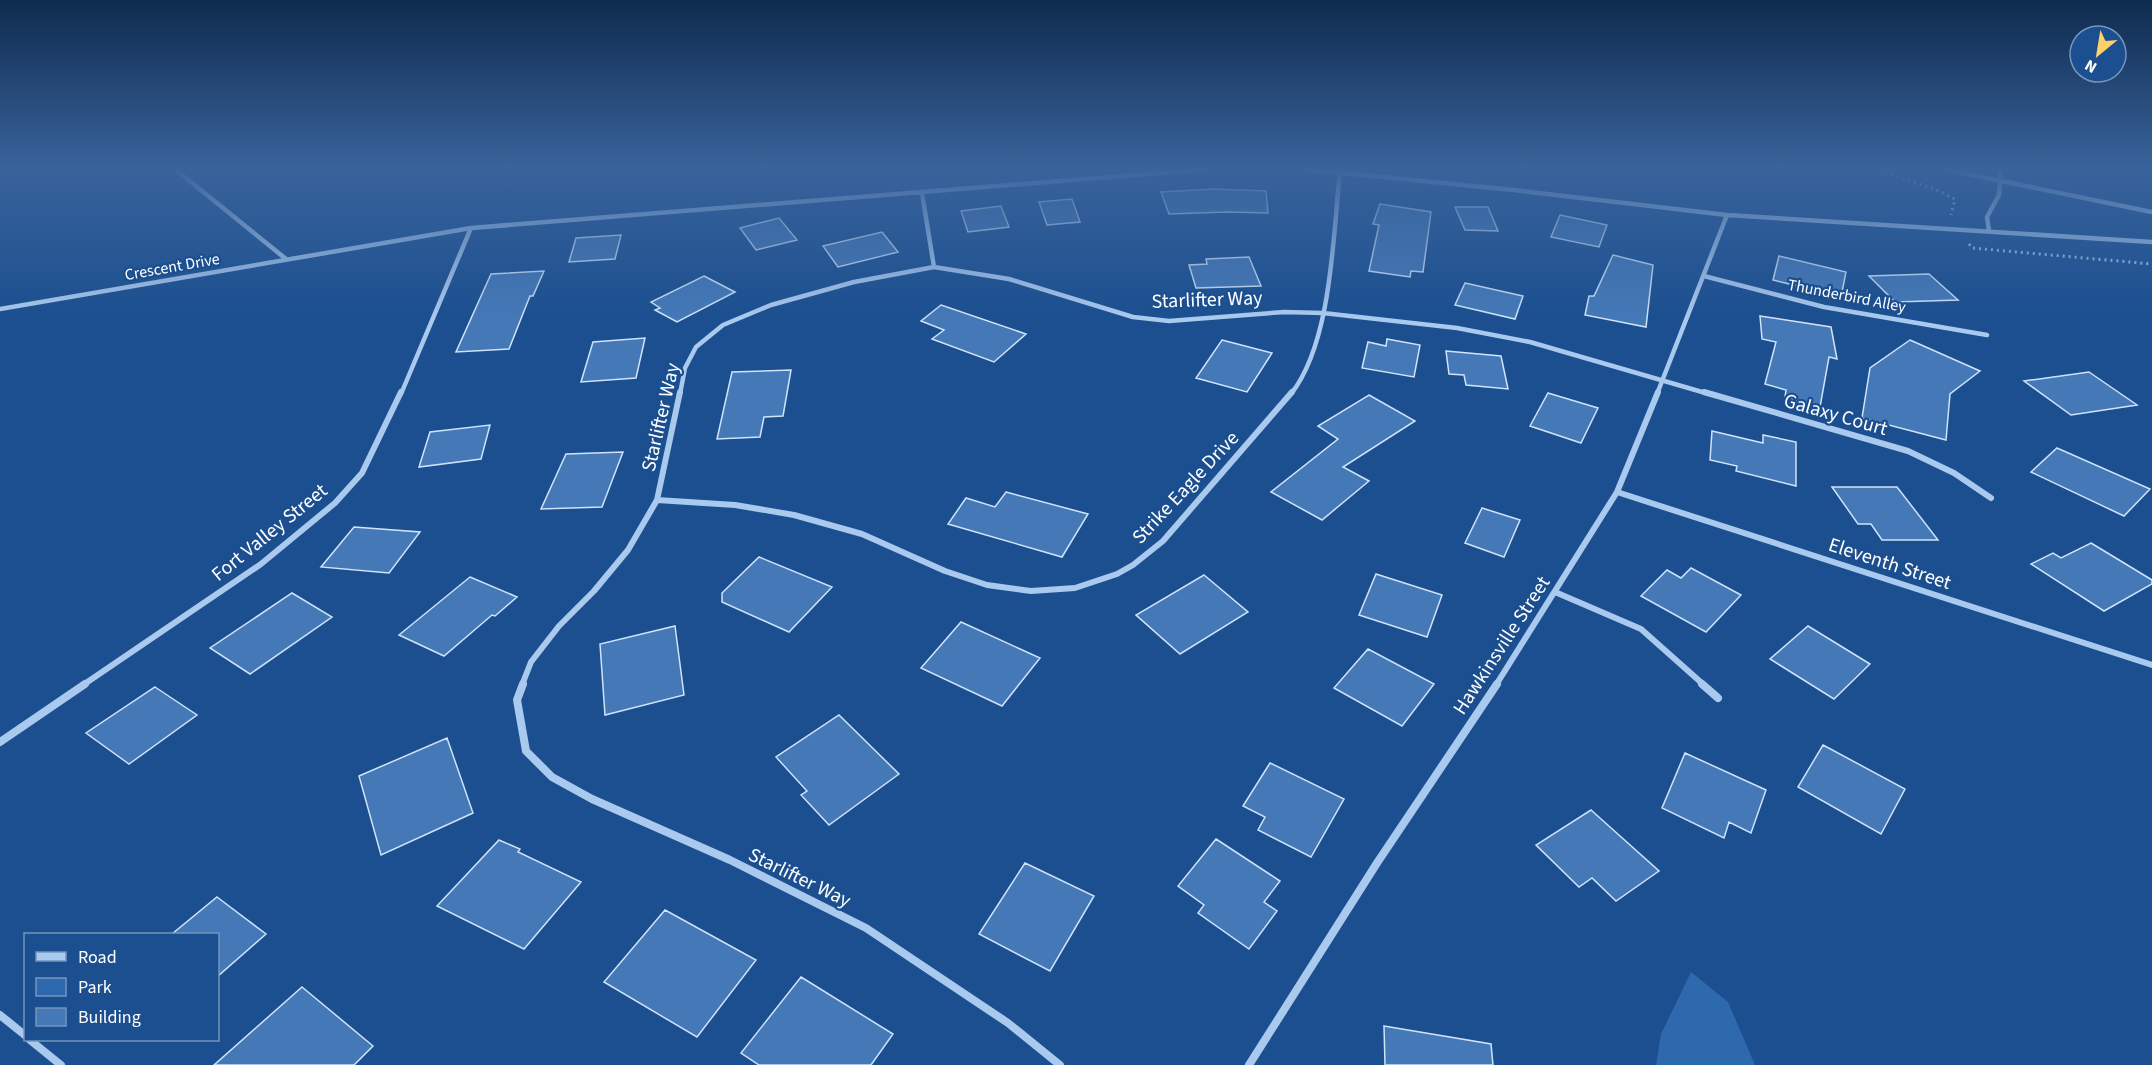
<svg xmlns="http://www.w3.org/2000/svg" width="2152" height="1065" font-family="'Source Sans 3',sans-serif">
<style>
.green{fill:#2e69ad}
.building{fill:#4478b7;stroke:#cfe3fa;stroke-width:1.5}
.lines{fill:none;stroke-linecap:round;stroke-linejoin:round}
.path{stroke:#a9c9ee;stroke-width:3;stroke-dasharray:2 4;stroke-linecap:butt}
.street-far2{stroke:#a9c9ee;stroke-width:4.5}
.street-far1{stroke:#a9c9ee;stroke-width:6}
.street{stroke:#a9c9ee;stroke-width:8}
.labels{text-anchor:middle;stroke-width:4.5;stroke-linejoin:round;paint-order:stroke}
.far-street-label{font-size:16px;fill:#fff;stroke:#1b4f8f}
.street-label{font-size:20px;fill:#fff;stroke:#1b4f8f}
</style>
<rect width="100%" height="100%" fill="#1b4f8f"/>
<path class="green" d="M1691,972L1728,1002L1755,1065H1656L1661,1034Z"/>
<path class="building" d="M1214,189L1266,191L1268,213L1228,212L1169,214L1161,192Z
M1072,199L1080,222L1047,225L1039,202Z
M1380,204L1431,212L1423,272L1411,271L1410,277L1369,271L1379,225L1373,224Z
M1001,206L1009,227L968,232L961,211Z
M1455,207H1488L1498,231L1465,230Z
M1560,215L1607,225L1599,247L1551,237Z
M779,218L797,240L756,250L740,228Z
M882,232L898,252L838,267L823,246Z
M621,235L615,259L569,262L576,238Z
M1613,255L1653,265L1646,327L1585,315L1589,296H1594Z
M1779,256L1846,272L1841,297L1773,280Z
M1249,257L1261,286L1196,288L1189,265L1207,264L1206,259Z
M544,271L533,296H530L509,349L456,352L491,274Z
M1929,274L1958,300L1895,302L1869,276Z
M704,276L735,292L677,322L655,310L660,308L651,302Z
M1465,283L1523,296L1515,319L1455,305Z
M941,305L1026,334L994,362L932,339L944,330L921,321Z
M1760,316L1831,327L1837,359L1829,357L1820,407L1785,397L1786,390L1765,384L1776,342L1762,339Z
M645,338L636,378L581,382L593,342Z
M1387,339L1420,345L1414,377L1362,368L1368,342L1386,346Z
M1222,340L1272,353L1247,392L1196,378Z
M1910,340L1980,371L1950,394L1946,440L1862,418L1870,368Z
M1446,351L1501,356L1508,389L1466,385L1464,375L1449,374Z
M791,370L783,416L764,417L760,437L717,439L732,372Z
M2089,372L2137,405L2071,415L2024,381Z
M1548,393L1598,408L1581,443L1530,426Z
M1369,395L1415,421L1343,467L1369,481L1322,520L1271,492L1338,439L1318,426Z
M490,425L481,459L419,467L430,432Z
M1712,431L1763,443V435L1796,442V486L1736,471L1737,466L1710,460Z
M2057,448L2150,489L2124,516L2031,472Z
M623,452L602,507L541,509L566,454Z
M1832,487H1897L1938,540H1882L1871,524H1858Z
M1006,492L1088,514L1062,557L948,524L966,498L995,507Z
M1482,508L1520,520L1504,557L1465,543Z
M354,527L420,532L389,573L321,567Z
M2091,543L2152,580V584L2104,611L2031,564L2053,553L2061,558Z
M759,557L832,587L789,632L722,602V593Z
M1691,568L1741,595L1706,632L1641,596L1667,570L1681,578Z
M1376,574L1442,595L1427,637L1359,615Z
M1204,575L1248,612L1180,654L1136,615Z
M470,577L517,597L495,616L492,615L444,656L399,635Z
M292,593L332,617L250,674L210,648Z
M961,622L1040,658L1002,706L921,668Z
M675,626L684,695L605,715L600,644Z
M1808,626L1870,664L1834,699L1770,659Z
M1368,649L1434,684L1402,726L1334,688Z
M155,687L197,715L129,764L86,733Z
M839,715L899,774L829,825L801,795L807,791L776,757Z
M447,738L473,813L381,855L359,776Z
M1823,745L1905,789L1881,834L1798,787Z
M1685,753L1766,790L1751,833L1729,822L1724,838L1662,808Z
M1270,763L1344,799L1311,857L1258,830L1265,817L1243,806Z
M1591,810L1659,871L1616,901L1592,878L1579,887L1536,845Z
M1216,839L1280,881L1264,902L1277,911L1249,949L1198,913L1204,905L1178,886Z
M499,840L520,849L518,852L581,882L524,949L437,906Z
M1025,863L1094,896L1050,971L979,934Z
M217,897L266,934L218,976V934H172Z
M665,910L756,960L697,1037L604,982Z
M801,977L893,1034L871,1065H759L741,1053Z
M302,987L373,1046L354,1065H214Z
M1384,1026L1491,1044L1493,1065H1385Z"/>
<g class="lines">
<path class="path" d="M1874,169L1935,189L1955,199L1951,215
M1969,244L1972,248L2152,264"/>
<path class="street-far2" d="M175,169L286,259
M1303,169L1514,190L1727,215L2152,242
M1944,169L2152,212
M922,193L934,267
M1989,231L1987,217L1999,195L2001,169
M1704,276L1824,307L1987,335
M0,309L471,228L1209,169
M401,394L471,228
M680,394L685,368L696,347L723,325L771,305L854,282L934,267L1009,279L1133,317L1169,321L1284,312L1323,313L1457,328L1530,342L1709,394
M1291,394C1332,342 1333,235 1340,171
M1657,394L1727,215"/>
<path class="street-far1" d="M1704,392L1908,451L1954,473L1991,498
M1617,492L2152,665
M657,500L735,505L794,515L862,534L945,571L987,585L1031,591L1075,588L1117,574L1133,565L1163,541L1292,392
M1555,592L1641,629L1704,685
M83,685L261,564L335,503L362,473L401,392
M522,685L531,662L559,626L594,591L628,550L657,500L680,392
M1496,685L1617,492L1658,392"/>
<path class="street" d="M523,684L517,700L526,751L552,777L592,799L730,860L866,928L1008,1023L1060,1065
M1702,684L1718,698
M0,742L85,684
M0,1015L26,1036
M30,1040L61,1065
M1249,1065L1377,863L1497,684"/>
</g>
<linearGradient id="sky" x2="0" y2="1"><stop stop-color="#0f2b4f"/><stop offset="0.53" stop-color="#39639b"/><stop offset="1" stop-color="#39639b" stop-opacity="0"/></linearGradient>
<rect width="2152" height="318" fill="url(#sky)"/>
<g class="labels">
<g class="far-street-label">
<text transform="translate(172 266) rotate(-10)" y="6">Crescent Drive</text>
<text transform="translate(1847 295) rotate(11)" y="6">Thunderbird Alley</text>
</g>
<g class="street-label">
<text transform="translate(1207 299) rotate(-2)" y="7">Starlifter Way</text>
<text transform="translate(1836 414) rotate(16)" y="7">Galaxy Court</text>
<text transform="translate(660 417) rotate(-77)" y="7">Starlifter Way</text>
<text transform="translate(1185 487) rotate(-47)" y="7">Strike Eagle Drive</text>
<text transform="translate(269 532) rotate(-39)" y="7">Fort Valley Street</text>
<text transform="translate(1890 563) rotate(18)" y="7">Eleventh Street</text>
<text transform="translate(1501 645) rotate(-57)" y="7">Hawkinsville Street</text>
<text transform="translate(800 877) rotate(26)" y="7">Starlifter Way</text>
</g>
</g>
<rect x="24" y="933" width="195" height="108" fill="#1b4f8f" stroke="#7695bc" stroke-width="1.5"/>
<rect x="36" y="952" width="30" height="9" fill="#a9c9ee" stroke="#7695bc" stroke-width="1.5"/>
<text x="78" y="963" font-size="18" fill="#ffffff">Road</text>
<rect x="36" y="978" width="30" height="18" fill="#2e69ad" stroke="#7695bc" stroke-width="1.5"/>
<text x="78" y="993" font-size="18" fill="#ffffff">Park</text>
<rect x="36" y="1008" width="30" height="18" fill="#4478b7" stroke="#7695bc" stroke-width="1.5"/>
<text x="78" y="1023" font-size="18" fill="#ffffff">Building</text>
<g transform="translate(2098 54) rotate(210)"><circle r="28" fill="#1b4f8f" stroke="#7695bc" stroke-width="1.5"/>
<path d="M0-4.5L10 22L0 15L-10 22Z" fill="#ffd166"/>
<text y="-9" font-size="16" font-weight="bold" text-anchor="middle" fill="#ffffff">N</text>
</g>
</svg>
